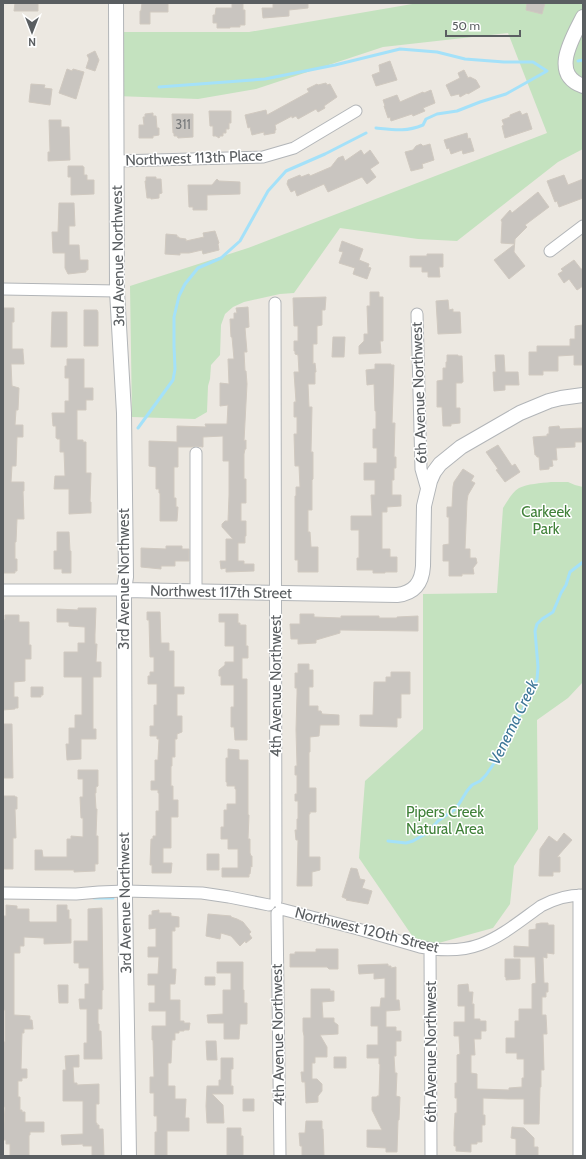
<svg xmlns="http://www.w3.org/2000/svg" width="586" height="1159" font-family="Cabin,sans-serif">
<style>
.green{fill:#c4e2bf}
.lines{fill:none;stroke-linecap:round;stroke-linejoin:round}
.stream{stroke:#a4e1f9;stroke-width:3}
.building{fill:#c9c5c0;stroke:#d0c9c0}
.minor-casing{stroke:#b2b5b8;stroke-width:13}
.tertiary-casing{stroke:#b2b5b8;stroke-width:16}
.minor{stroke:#fff;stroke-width:11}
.tertiary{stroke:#fff;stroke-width:14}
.labels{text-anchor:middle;stroke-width:3;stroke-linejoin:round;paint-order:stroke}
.number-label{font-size:13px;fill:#767879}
.street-label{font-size:15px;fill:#5a5e61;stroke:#fff}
.park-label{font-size:15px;fill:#408139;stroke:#fff}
.water-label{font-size:16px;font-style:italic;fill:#3e7798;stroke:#fff}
</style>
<rect width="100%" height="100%" fill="#ece8e1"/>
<path class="green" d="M418,3H583V149L558,162L457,241L418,239L340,228L294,293L280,294L244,302L233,307L225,314L221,325L220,355L211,365L210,379L208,386L207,412L195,419L132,417L130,286L248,248L547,133L508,33L383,47L256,89L198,99L116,96V32H249Z
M551,482H568L575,485L583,487V682L568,698L537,720L538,829L514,866L510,904L493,928L435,944L415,940L359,858L365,781L423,729V594L497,593L503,508C507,502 512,492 519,488C527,484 541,483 551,482Z"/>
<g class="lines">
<path class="stream" d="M578,61L583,60
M159,87L265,79L335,65L400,49L437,52L465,59L504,62H533L547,71L506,94L480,102L457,111L437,114L426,119L423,125C406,132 395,130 376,128
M138,428L173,380L175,369L174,346V317L179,296L185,284L198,268L221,258L240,241L268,191L286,171L325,154L366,133
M388,841L406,843L413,841L427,833L438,821L454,810L459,804L467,791L472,785L480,781L486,775L495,762L500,754L502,743L506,732L521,713L524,707L526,697L531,691L537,679L538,667L535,631L537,624L542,619L553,612L561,593L566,585L570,572L583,562
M94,898H113"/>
</g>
<path class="building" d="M15,3H38V11H14Z
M142,3H168V12H150V24H140V11H141Z
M232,3H243V10H245V25H240V27H230V28H217V23H213V15H215L216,8H232Z
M273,3H308V8L289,10V16L263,18L262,8H273Z
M527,3H545L542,14L526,10Z
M95,51L99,60L95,71L86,68L89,59L87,55Z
M390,61L397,80L376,86L372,75L380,72L379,65Z
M67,69L72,71L73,69L84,72L76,99L59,93Z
M464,70L468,78L470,77L476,80L480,87L468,94L467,93L460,97L459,94L451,96L446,85L460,78L458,73Z
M326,83L327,85L330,84L337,97L324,106L325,108L318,112L316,109L298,119L296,116L292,118V116L275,125L276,130H275V133L264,135V132L252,135L250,127L248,128L245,115L266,110L267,115L309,92L307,89L317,84L318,85Z
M31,84L45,85L44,88L52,89L50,105L29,102Z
M431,90L435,103L423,108L425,111L413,116L412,114L391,121L390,117L388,118L384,106H385L383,100L397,95L400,102L423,92L424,93Z
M209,111H231V123H229V129H226V133H223V136H220L219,138L216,136H213V126H210Z
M520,111L522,115L527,113L532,129L505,138L502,126L504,125L502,120L510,117V115Z
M153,113V116H156L157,128H159V135L153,136V138H139V125H144L143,117H145V114Z
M172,114H193V137L178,138L177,136H174V133H173Z
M49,120H61V127H69L70,160L48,161V152H50Z
M467,133L468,139L470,138L474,151L463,154L462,150L451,154L449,148L447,149L444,140Z
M421,144L423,146L430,144L434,160L422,164L423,168L411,171L405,152L413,150L416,146Z
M361,150L364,155L370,150L379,163L370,169L376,177L367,184L362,177L328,192L324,184L297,196L295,190L291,192L287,184L288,180L300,175L301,177L309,174L310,176L331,167L338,158L343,156L345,161Z
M68,166H83V167H84V175H87V180H94V194L71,195V177H68Z
M564,175L568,185L583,179V198L559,207L557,201L555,202L547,181Z
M146,177H156V179H161L162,193L159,194V198L151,199V198H147L145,181H146Z
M217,179L219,181L240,182V194L207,195V210H193V207H189L188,185H212Z
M538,192L549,207L525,225L527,227L515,239L514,252L525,266L509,279L494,260L515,244L501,243L502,222L501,220L510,210L512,213Z
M59,203H74L75,226H69V245H79L80,260H88V270H86V272L68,274L65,268V253H53L52,232H58Z
M215,231L219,243L218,244L219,250L203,254L202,250L189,253H180V255L165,254L166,234L177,235V237H179V238L186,239V241L204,237L203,233Z
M342,241L363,249L359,260L369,264L368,267L371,268L367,279L353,274L355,268L339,263L343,252L339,251Z
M427,254H443V267H439L440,277H428V272H422V267H410V256H427Z
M574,260L581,269H583V286L577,290L569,279L564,283L558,274L563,271L561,269Z
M370,292H379V297H383V341H380L381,353L359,354V346L364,341V334H368L367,306H370Z
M326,297L325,310H322V325L317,326V344H313V364L315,363L316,372H315V384H308L309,407H312L311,452H313V479L312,480V510H308V532H310L311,547H318V572H298V560H295V496H296V487H300L299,466H295L294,434H297V417H294V402H296L294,372H299L298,355L295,354V351H294V341H298V326H294L293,298Z
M448,300L449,310L453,309V312H460L461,333L438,334L436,301Z
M248,307L249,327L245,328L247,352H244L245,371H246L247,384L244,441L246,440V449H245L244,454V479H246V503H241V521H246V536H245V543H238V561H244V564H254V571L226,572V568L221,569L220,561H226V539H233L222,527V524L225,521H228L229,495V461H223V436L203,437V447L196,446L192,447H178V467H174V498H176V507H178L177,521H160V493H159V489H156V467L149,466V441L177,442V426L206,427L205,424H227L228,405L220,406V383L229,384L228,359H234L232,337H231L230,319H234V313H237L236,308Z
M3,308H14V322H12V349H23V352L24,364H11L12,386L19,388L18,410H16L15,425H23V437H17L16,466H12L11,482H24V491H23L24,519H17L16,542H15V559H17V571H15V573H3Z
M84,310H97L98,312V346H84Z
M52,312H67V347H51Z
M583,325V365H574V355L558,356V371H543V375H529V352H537V346H570V339H575V326Z
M333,337H345L344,357H332Z
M447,355H458V356H462L463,382H462V383H456V408H460V423L451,424V426H443L442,407H437V381L443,380V368H446V362H447Z
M495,355H504L505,372H518L519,385H505V390L494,391L493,372H496Z
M67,359H84V388H93V400H86V410H77V440H83V442H86V473H91L90,502H91V513H87L69,514V489H54L55,476H65L64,452H60V439H57V438H56V426H53L52,413H65V401H69V378H65V366H67Z
M375,364H391V365H394L392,423H395L394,457H396V468H394V480H392V495H401V506L387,507V512H382V549H390V557H397V572H385V573H373V570H357V558H359V530H351V516H372L371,495H375V480H364V463H377V448H373V429H376V411H375L374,384L367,385L366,370L375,369Z
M559,426L560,429L583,428V442H575V447L556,448L557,460H552L553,466L549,467V469L540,470L539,457H537L536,455H535L533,437L547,436V434H549V427Z
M498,445L512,466L515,464L520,472L505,482L496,470L498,469L486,452Z
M463,469L474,476L471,481L475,483L468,495L467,501L465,549H470V558H476L477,563L473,568L474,574H462V576H449V561H443V545L449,544V517H447V507H452L453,487L454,482Z
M57,532H69L70,551H71V573H62V569H54V551H57Z
M166,546H182V549H189V561H175V566H161V569L141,567V548L166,549Z
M78,608H96L95,634V644H97L96,662H101V677H93V729H96V739H81V759L67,760L66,744H69V728H75V715H82V677H64V652H78V643H85V627L69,626V622H57V609L78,610Z
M147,612H160L161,643H169V651H174V687H184V694H177V716H182V732L177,734V739H175V757H172V766H171V786H173V800H178V817H171V848H163V863H172L171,873H152V865H150L151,839H153V836H156V811H159V793H158V790H151V781H155V760H158V758L159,739H157V736H150V726H154V705H157V684H148V676H150V672H154V657H150L149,620H147Z
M219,614H238V623H240V625H246V646H248V658H242V679H247V740H235L234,727H231V707H234V685H221V676H219V670L225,665V662H234V646H225V622H219Z
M300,614H314V617L341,618V616H379V618H397V617L418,616V631L340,630V633L316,640V643L298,644V639H291L290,624H300Z
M5,615H19V622H29V645H31V659H25V681L14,682V697H18V708H15V709L3,710V622L5,619Z
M298,664H309V670H313V687H309V706H318V711H321L322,714L339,715V725H320L319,736L310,737V752H309V788H316V812H310V814H309V857H320V870L312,872V886H297L298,840H296L295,830H297V819H298V801H295V794H297V775H295V766H297L296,730L297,694V688H295V673H298Z
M391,672H410V694H401V718H397V727L360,726V715H373L374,682H386V677H391Z
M31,687H43V695H41V697H31Z
M3,724H12L13,778H3Z
M228,749L239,750V759L240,760H248V815H249L248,839H250V853L251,856H252V867L251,866L250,874H249V877H222V868H238V849H228V839H221V827H224V810H227V804H236V789H235V786H227V782H226V758H228Z
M78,770H98V786L96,787V793H95L96,809H97L96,836H98V864H95V871L74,872V870H35V850H42L43,857H67V839H71V836L83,837V818H81L80,797H83V779H78Z
M3,796H15V797H17V809H15L16,838H13V869H3Z
M564,833L572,840L557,857H560V872H553V876H539L540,849L549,836L557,842Z
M207,854H219V870H207Z
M351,868L357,869L360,879L365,880L362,888L372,891L368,904L346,900L347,899L342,897Z
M6,905L17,906V909H29V921L30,922H57V905H67V910H69V919H71V943L44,944V938L24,937V946H20V953H14V1015L30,1016V1020H32L33,1029H24V1033H22L21,1069H27V1078H22V1081H18V1097H20V1110H22V1112H25V1122H44V1132H30V1135H29V1156H10V1144H6V1140H3L5,1107H3V1082L4,1042H5V1010H3V916H6Z
M102,908L103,990H102V1009H98V1024H99V1031H101L102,1059H84V1043H87V1009H80L79,999H85V984H89V968H79V963H74V941H88V909Z
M159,910V913H171V916L179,917V927H175V931H172V969H176L175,984H170V1000H180V1021H184V1023H190L189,1030H184V1031H179V1033H175V1040H172L171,1063H168V1086H175V1099H186L185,1118H189V1131H167V1156H155V1132H157V1116H154V1093H150V1077H154L153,1040H152V1026H166V1011H149V1003H155V985H148V974H158L159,957H148V947H156V928L149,929V915H152V911Z
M208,914L231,916V917L237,919L243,922L251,932L249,934L252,938L246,943L245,941L240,946L231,936L221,933L220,939L206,936Z
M541,923H548V925H554V954L547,953V958L543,957L544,983H548V992H546V997H542V1015H546L547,1034H543L544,1070H541V1087H540L539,1124H524V1099H509L483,1098V1115H485V1125H482V1142H477V1144H471V1152L456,1151V1146H454V1133L455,1113H457V1098H455V1083H457V1055L460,1054L459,1036H454V1022H465V1006H458V985L468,984L469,992H473L472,1004H474V1019H480V1021H486V1031H481V1039H474L475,1055H471V1073L477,1074V1089L509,1090V1088L522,1087V1078H524V1059H517V1053H506V1038H515V1021H519V1009H532V984L536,983L535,957H514V946L529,947V930L536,929V924Z
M316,949H338V969H329L327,967H290V954H295V952H316Z
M505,959H520V979L506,980V977H505Z
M217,962H243V990H244V1003H247V1024H240L239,1039H224V1023H208L207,1015L223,1014V990H231V973H217Z
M388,964V966H391V968L396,967V1000H399L400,1010L386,1011V1027H396V1031H401V1041H396V1056H394L395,1073H397L396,1096L400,1097L399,1120H398L397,1152H386V1148L367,1147V1130H382L372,1110V1097H377V1096H379L380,1064H379V1058H367V1045H378V1026H371V1007H380L381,998H385V978L374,979V973L359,974L358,965Z
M205,977H215V985H205Z
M58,985H68V1003H59Z
M311,989H330V991H334V1001L322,1002L323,1018H334V1022L338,1025V1034L320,1035L327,1047V1057H315V1063H312V1079H317L322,1084V1091L318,1096V1102L306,1103L305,1082H302L301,1072H304V1036L303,1031V1018H311Z
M206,1041H216L217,1060H207Z
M79,1055V1067H73L74,1083H77V1085L99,1084V1104H96V1123H97V1125H99V1129H103L104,1156H92V1146H83V1144L62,1145L61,1135L83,1134V1101H63V1070H66L65,1056Z
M334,1057H346V1068H334Z
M221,1058H233V1069H231V1086H233V1094H212L223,1105L224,1123H207L206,1106L207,1086H219V1080H221Z
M243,1099H254V1111H243Z
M306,1121H322V1129H323L324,1156H302V1146H300L299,1133H305Z
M512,1127L524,1128L534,1138V1147H538V1156H516V1139L511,1138Z
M227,1128H241V1136H243V1156H227Z"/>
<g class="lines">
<defs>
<path id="minor" d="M117,161L263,157L294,148L356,111
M550,251L583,226
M3,289L117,291
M275,303L276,901
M417,314L421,469L427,490
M3,590H124
M196,592V453
M3,893L76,894L99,892L125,891L202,893L229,897L269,905
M579,895V1156
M281,909L358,929L420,947C477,958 498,937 541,906C554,899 568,895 583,895
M277,913L280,1156
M430,949L431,1156"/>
<path id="tertiary" d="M116,3L117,291L124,413L126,577L124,590L125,899L129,1156
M583,17C572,39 550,74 583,86
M124,590L397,595C414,593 422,583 423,566L424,506L430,481L434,472L440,464L461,447L520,413L549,401L561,398L583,395"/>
</defs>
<use href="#minor" class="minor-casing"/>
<use href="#tertiary" class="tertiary-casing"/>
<use href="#minor" class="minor"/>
<use href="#tertiary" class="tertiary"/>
</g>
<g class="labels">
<g class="number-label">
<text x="183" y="129">311</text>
</g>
<g class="street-label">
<text transform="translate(194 158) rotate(-2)" y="5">Northwest 113th Place</text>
<text transform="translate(118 256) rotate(-91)" y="5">3rd Avenue Northwest</text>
<text transform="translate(419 393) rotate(-92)" y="5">6th Avenue Northwest</text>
<text transform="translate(124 579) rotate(-90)" y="5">3rd Avenue Northwest</text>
<text transform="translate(221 592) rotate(1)" y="5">Northwest 117th Street</text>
<text transform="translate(276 686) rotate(-90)" y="5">4th Avenue Northwest</text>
<text transform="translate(125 903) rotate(-91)" y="5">3rd Avenue Northwest</text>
<text transform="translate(367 930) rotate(14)" y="5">Northwest 120th Street</text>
<text transform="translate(278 1035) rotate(-91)" y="5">4th Avenue Northwest</text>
<text transform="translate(431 1052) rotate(-90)" y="5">6th Avenue Northwest</text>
</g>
<g class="park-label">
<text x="546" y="517">Carkeek<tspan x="546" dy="17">Park</tspan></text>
<text x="445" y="817">Pipers Creek<tspan x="445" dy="17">Natural Area</tspan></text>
</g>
<g class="water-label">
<text transform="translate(513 722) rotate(-64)" y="6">Venema Creek</text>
</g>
</g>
<rect width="586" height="1159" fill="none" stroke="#5a5e61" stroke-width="8"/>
<g transform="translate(32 32) rotate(180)" stroke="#ffffff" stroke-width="3" paint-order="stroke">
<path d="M0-3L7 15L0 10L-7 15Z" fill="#5a5e61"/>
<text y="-6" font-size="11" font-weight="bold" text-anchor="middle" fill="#5a5e61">N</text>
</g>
<path d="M446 30v6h74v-6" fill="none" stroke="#5a5e61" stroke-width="2"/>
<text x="452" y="30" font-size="12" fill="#5a5e61" stroke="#ffffff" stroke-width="3" paint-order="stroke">50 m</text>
</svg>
